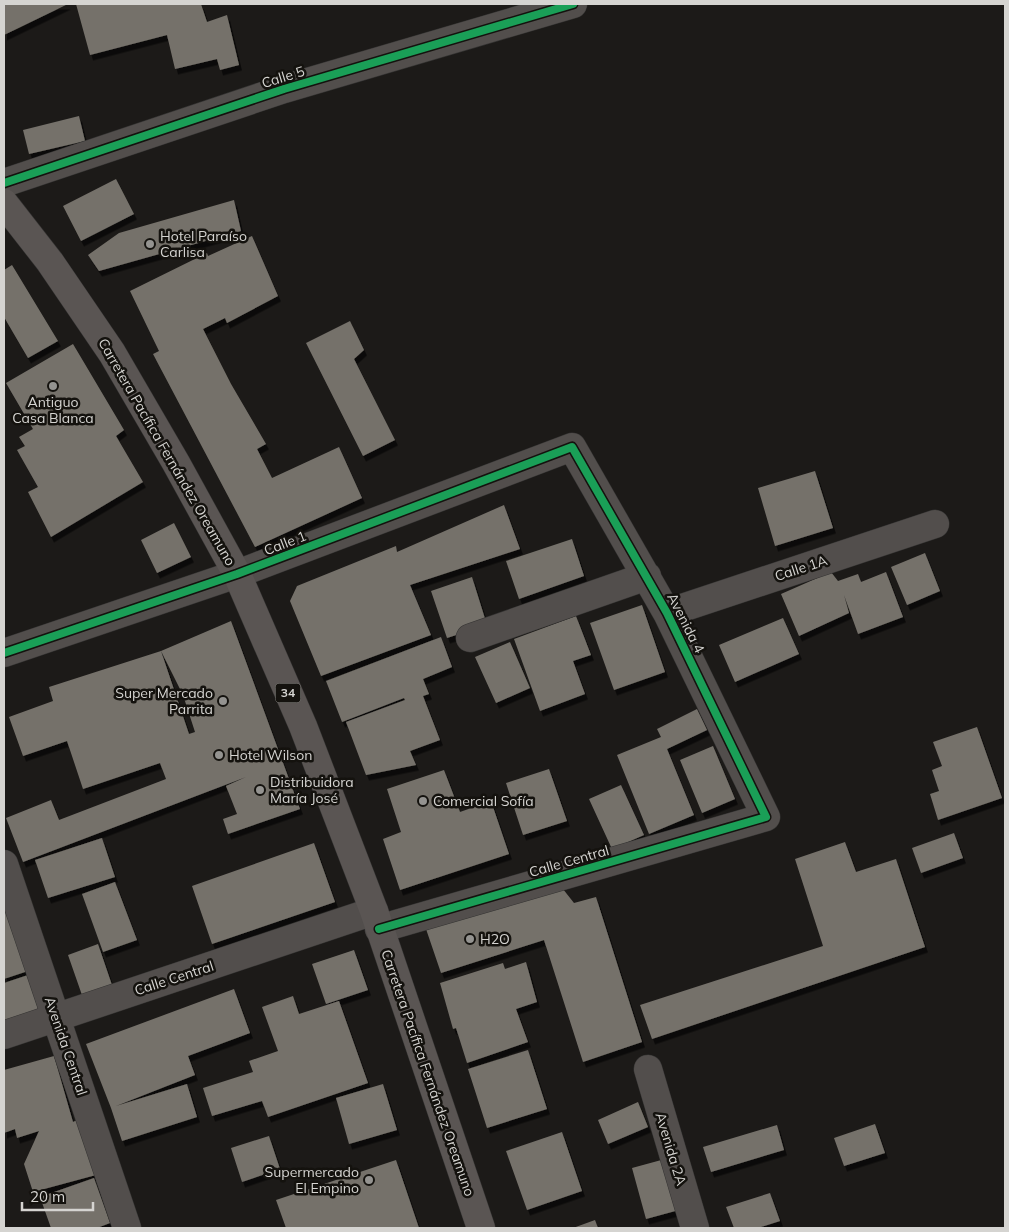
<svg xmlns="http://www.w3.org/2000/svg" width="1009" height="1232" font-family="Mulish,sans-serif">
<style>
.building{fill:#75716a;filter:url(#shadow)}
.lines{fill:none;stroke-linecap:round;stroke-linejoin:round}
.street-casing{stroke:#353433;stroke-width:29}
.highway-casing{stroke:#353433;stroke-width:29}
.street{stroke:#524e4c;stroke-width:28}
.highway{stroke:#5a5553;stroke-width:28}
.cycleway-casing{stroke:#14120e;stroke-width:11}
.cycleway{stroke:#1a9f57;stroke-width:8}
.poi-dot{fill:#949390;stroke:#14120e;stroke-width:2}
.labels{text-anchor:middle;stroke-width:5;stroke-linejoin:round;paint-order:stroke}
.shield{fill:#14120e;stroke:#9b9a96;stroke-width:1}
.shield-label{font-size:12px;font-weight:bold;fill:#d5d4d1}
.street-label{font-size:14px;fill:#d5d4d1;stroke:#14120e}
.poi-label{font-size:14px;fill:#d5d4d1;stroke:#14120e;text-anchor:start}
</style>
<defs>
<filter id="shadow"><feDropShadow dx="3" dy="5.5" stdDeviation="0" flood-color="#0009"/></filter>
</defs>
<rect width="100%" height="100%" fill="#1c1a18"/>
<path class="building" d="M4,4H68L4,35Z
M76,4H201L207,22L227,15L239,65L220,70L217,59L175,69L167,35L90,55Z
M79,116L85,141L29,154L23,130Z
M116,179L134,214L81,241L63,206Z
M234,200L241,231L99,271L88,255L119,233Z
M252,236L278,296L227,323L225,318L203,329L231,384L266,444L257,449L272,478L339,447L362,498L255,547L153,354L159,351L130,291L207,253L208,256Z
M12,265L58,341L28,358L4,317V270Z
M350,321L364,350L354,359L395,440L363,456L306,343Z
M73,344L124,430L116,436L143,482L51,537L28,492L38,487L17,450L25,446L19,437L33,429L6,383Z
M815,471L833,528L775,546L758,488Z
M504,505L520,549L410,585L431,635L321,676L290,601L297,586L396,546L397,552Z
M174,523L191,557L157,573L141,540Z
M572,539L584,576L519,599L506,561Z
M925,553L940,591L907,605L891,567Z
M831,572L838,581L858,574L861,582L886,572L903,617L858,634L844,595L849,613L799,636L781,594Z
M472,577L487,625L447,638L431,591Z
M642,605L665,672L614,690L590,623Z
M576,616L591,655L573,661L585,694L540,711L514,639Z
M783,618L799,654L735,682L719,645Z
M231,621L300,809L228,834L223,819L237,814L226,786L246,777L23,862L6,818L51,800L59,820L166,779L160,763L83,789L67,741L23,756L9,717L53,701L49,687L161,651L189,734L195,732L183,695L161,651Z
M441,637L452,667L423,679L429,694L423,696L440,740L410,751L416,765L366,775L346,722L405,700L404,698L342,722L326,681Z
M510,642L530,688L496,703L475,657Z
M697,709L707,730L667,749L694,815L649,834L617,755L661,737L657,729Z
M977,727L1002,798L938,820L930,794L939,791L932,770L942,766L933,742Z
M713,746L735,799L702,813L680,760Z
M549,769L567,821L523,835L506,783Z
M444,770L460,812L491,801L509,854L400,890L383,839L401,832L387,789Z
M621,785L644,835L612,849L589,799Z
M954,833L963,858L921,873L912,848Z
M102,838L115,877L48,898L35,860Z
M845,842L856,872L896,859L925,947L652,1039L640,1005L823,946L795,859Z
M314,843L335,902L212,944L192,886Z
M115,882L137,940L103,952L82,894Z
M559,884L574,903L596,897L642,1042L583,1062L544,940L441,973L426,929Z
M4,899L28,971L4,979Z
M98,944L113,988L83,998L68,955Z
M354,950L368,990L326,1004L312,964Z
M526,962L537,1002L516,1009L528,1042L467,1063L456,1028L453,1029L440,983L503,963L505,969Z
M28,975L39,1010L4,1021V983Z
M234,989L250,1033L188,1056L195,1075L116,1106L187,1084L197,1117L122,1141L111,1108L86,1044Z
M293,996L299,1014L339,1001L368,1083L268,1117L262,1101L212,1116L203,1088L253,1072L249,1061L278,1051L262,1007Z
M528,1050L547,1109L487,1128L468,1069Z
M54,1056L73,1122L79,1119L96,1175L33,1192L24,1164L39,1131L17,1138L15,1129L4,1133V1070Z
M383,1084L397,1130L349,1144L336,1098Z
M638,1102L648,1127L608,1144L598,1120Z
M875,1124L885,1153L844,1166L834,1138Z
M777,1125L784,1150L711,1172L703,1147Z
M562,1132L582,1191L527,1210L506,1151Z
M269,1136L280,1169L242,1182L231,1148Z
M665,1159L679,1210L646,1219L632,1168Z
M396,1160L419,1228H286L276,1200Z
M94,1178L110,1223L97,1228H51L40,1197Z
M770,1193L780,1221L758,1228H734L726,1207Z
M595,1220L598,1228H573Z"/>
<g class="lines">
<defs>
<path id="street" d="M4,183L284,89L573,4
M667,613L935,524
M470,638L647,576
M4,653L237,574L572,447L667,613L766,817L379,929
M4,864L127,1228
M4,1035L374,911
M648,1069L695,1228"/>
<path id="highway" d="M4,203L50,262L112,353L176,463L237,574L303,726L374,911L481,1228"/>
</defs>
<use href="#street" class="street-casing"/>
<use href="#highway" class="highway-casing"/>
<use href="#street" class="street"/>
<use href="#highway" class="highway"/>
<defs>
<path id="cycleway" d="M4,183L284,89L573,4
M4,653L237,574L572,447L667,613L766,817L379,929"/>
</defs>
<use href="#cycleway" class="cycleway-casing"/>
<use href="#cycleway" class="cycleway"/>
</g>
<g class="poi-dot">
<circle cx="150" cy="244" r="5"/>
<circle cx="53" cy="386" r="5"/>
<circle cx="223" cy="701" r="5"/>
<circle cx="219" cy="755" r="5"/>
<circle cx="260" cy="790" r="5"/>
<circle cx="423" cy="801" r="5"/>
<circle cx="470" cy="939" r="5"/>
<circle cx="369" cy="1180" r="5"/>
</g>
<g class="labels">
<rect class="shield" x="275.5" y="683.5" width="25" height="19" rx="4"/>
<g class="shield-label">
<text x="288" y="697">34</text>
</g>
<g class="street-label">
<text transform="translate(283 77) rotate(-17)" y="5">Calle 5</text>
<text transform="translate(167 452) rotate(60)" y="5">Carretera Pacífica Fernández Oreamuno</text>
<text transform="translate(285 543) rotate(-21)" y="5">Calle 1</text>
<text transform="translate(801 568) rotate(-18)" y="5">Calle 1A</text>
<text transform="translate(686 623) rotate(63)" y="5">Avenida 4</text>
<text transform="translate(569 861) rotate(-16)" y="5">Calle Central</text>
<text transform="translate(174 978) rotate(-18)" y="5">Calle Central</text>
<text transform="translate(66 1046) rotate(71)" y="5">Avenida Central</text>
<text transform="translate(428 1073) rotate(71)" y="5">Carretera Pacífica Fernández Oreamuno</text>
<text transform="translate(671 1149) rotate(73)" y="5">Avenida 2A</text>
</g>
<g class="poi-label">
<text x="160" y="241">Hotel Paraíso<tspan x="160" dy="16">Carlisa</tspan></text>
<text x="53" y="407" text-anchor="middle">Antiguo<tspan x="53" dy="16">Casa Blanca</tspan></text>
<text x="213" y="698" text-anchor="end">Super Mercado<tspan x="213" dy="16">Parrita</tspan></text>
<text x="229" y="760">Hotel Wilson</text>
<text x="270" y="787">Distribuidora<tspan x="270" dy="16">María José</tspan></text>
<text x="433" y="806">Comercial Sofía</text>
<text x="480" y="944">H2O</text>
<text x="359" y="1177" text-anchor="end">Supermercado<tspan x="359" dy="16">El Empino</tspan></text>
</g>
</g>
<rect width="1009" height="1232" fill="none" stroke="#d5d4d1" stroke-width="10"/>
<path d="M22 1202v8h71v-8" fill="none" stroke="#d5d4d1" stroke-width="2.5"/>
<text x="30" y="1202" font-size="15" fill="#d5d4d1" stroke="#14120e" stroke-width="4" paint-order="stroke">20 m</text>
</svg>
